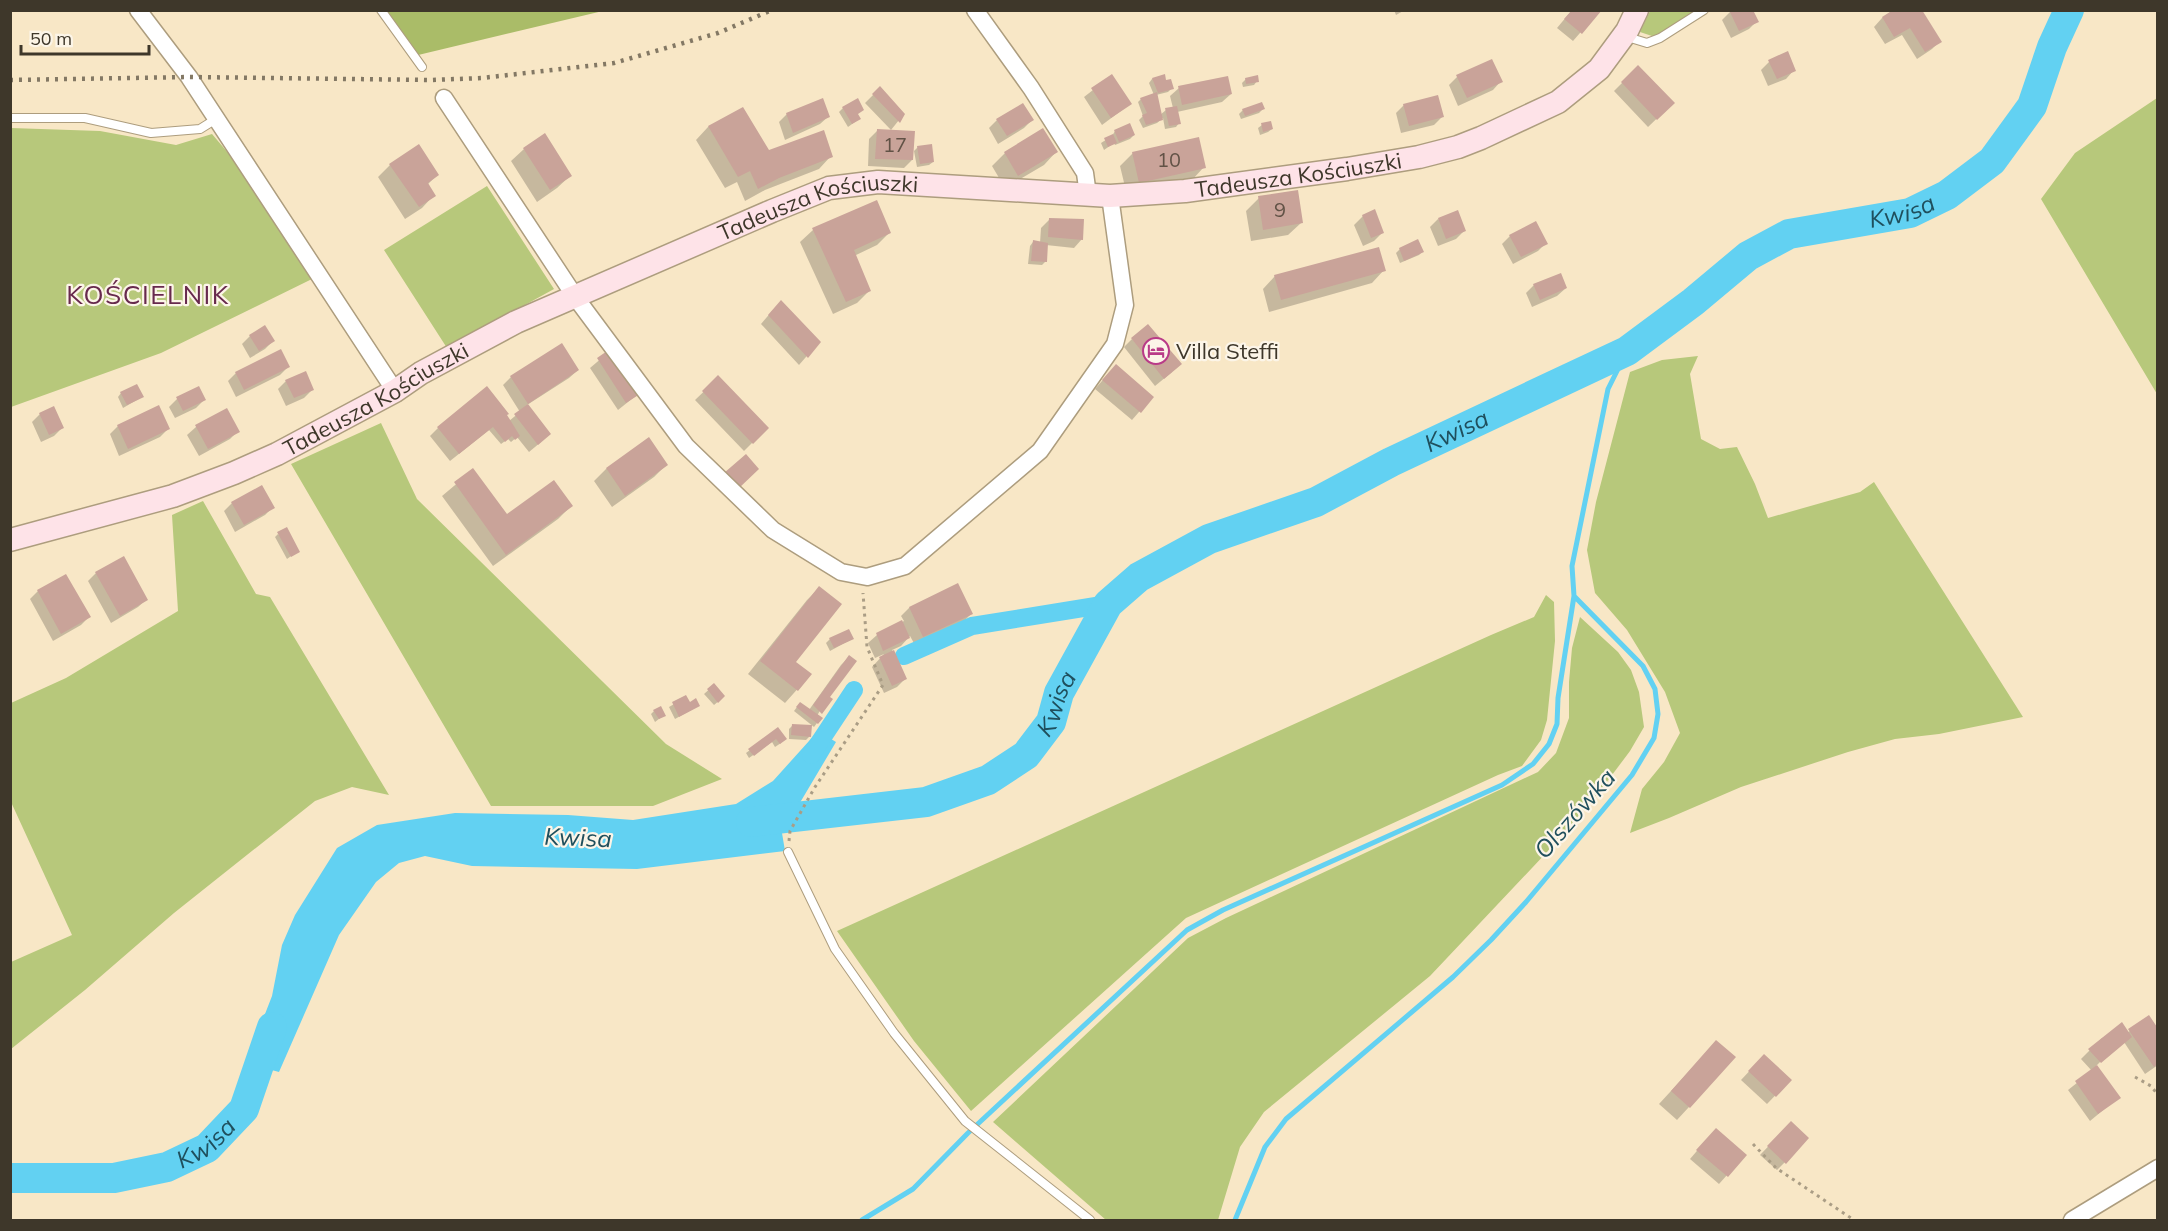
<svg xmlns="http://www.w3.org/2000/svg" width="2168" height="1231" font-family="Mulish,sans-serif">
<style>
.green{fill:#b7c87b}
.forest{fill:#aabc68}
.water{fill:#62d1f2}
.shadow{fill:#0003}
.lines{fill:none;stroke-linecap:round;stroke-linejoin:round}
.stream{stroke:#62d1f2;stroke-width:5}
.canal{stroke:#62d1f2;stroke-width:18}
.river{stroke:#62d1f2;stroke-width:30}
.building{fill:#c9a399}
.service-casing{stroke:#ad9d7e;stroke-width:10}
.minor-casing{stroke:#ad9d7e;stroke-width:19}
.secondary-casing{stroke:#ad9d7e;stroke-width:25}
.path{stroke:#aa9d85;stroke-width:3;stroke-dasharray:3 4.5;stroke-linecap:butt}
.service{stroke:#fff;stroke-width:8}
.minor{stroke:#fff;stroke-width:16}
.secondary{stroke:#fee3e8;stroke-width:22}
.rail{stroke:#837864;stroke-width:4.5;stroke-dasharray:3 6;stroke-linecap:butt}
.labels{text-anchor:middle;stroke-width:4.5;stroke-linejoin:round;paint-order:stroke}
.number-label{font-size:20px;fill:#615246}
.street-label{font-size:22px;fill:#3e372a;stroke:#fcf5e8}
.poi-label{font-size:22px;fill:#3e372a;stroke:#fcf5e8;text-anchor:start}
.water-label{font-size:24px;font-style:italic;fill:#1f4f5d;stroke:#fcf5e8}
.quarter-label{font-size:26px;letter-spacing:1.5px;fill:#67294d;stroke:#fcf5e8}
</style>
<rect width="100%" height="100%" fill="#f8e7c6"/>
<path class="green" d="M1650,11H1699L1655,37L1640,32Z
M2157,98V394L2041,199L2075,153Z
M11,128L100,131L176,145L212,134L240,167L312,279L161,353L11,407Z
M487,186L554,289L447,348L384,250Z
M1698,356L1690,374L1701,439L1720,449L1737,447L1755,484L1768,518L1860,492L1874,482L2023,717L1939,734L1895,739L1848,752L1741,787L1669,818L1630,833L1642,789L1664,762L1680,733L1665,692L1627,630L1595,593L1587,550L1596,502L1630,372L1662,360Z
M381,423L417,499L666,744L722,779L653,806H491L291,464Z
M203,501L256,594L270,597L389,795L352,787L315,801L174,913L85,990L11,1049V962L72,935L11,802V703L66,678L178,611L172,515Z
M1546,595L1554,602L1555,641L1547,720L1541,740L1522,766L1498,775L1186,918L971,1111L914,1041L837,931L1491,635L1534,617Z
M1580,617L1618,652L1631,670L1639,692L1644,727L1630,751L1600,791L1547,852L1430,976L1264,1112L1240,1147L1218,1220H1106L993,1122L1188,938L1226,918L1538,772L1556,753L1569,718V682L1572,648Z"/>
<path class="forest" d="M607,10L414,56L381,11Z"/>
<path class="water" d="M818,731L836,742L782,833L785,851L637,869L472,866L425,856L399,863L376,882L339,935L279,1072L246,1063L272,996L282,945L295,915L337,848L377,825L455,813L568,815L633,820L736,804L773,781Z"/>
<path class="shadow" d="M1394,10H1405L1396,15Z
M1572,10H1600L1573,41L1557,28Z
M1896,10L1940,41L1932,49L1917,59L1902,35L1885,44L1874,27L1882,18Z
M1730,12L1757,21L1749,29L1731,38L1722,20Z
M1769,62L1794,70L1786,79L1768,86L1761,70Z
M1638,67L1673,103L1648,127L1614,91Z
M1111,76L1130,104L1102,125L1084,97Z
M1164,76L1165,82L1172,88L1168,92L1156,95L1160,115L1166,110L1173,108L1170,96L1179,88L1231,94L1222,102L1177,112L1179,123L1176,127L1165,129L1163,118L1157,123L1143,128L1139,120L1143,116L1138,102L1141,99L1154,95L1149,83L1152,79Z
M1457,77L1501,81L1493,90L1458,106L1449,85Z
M1246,79L1257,81L1254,85L1243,87L1242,83Z
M880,88L903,115L891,130L865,103Z
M1404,105L1442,117L1434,125L1401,133L1396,113Z
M843,108L856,115L859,119L848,127L839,112Z
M743,109L768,152L831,156L819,169L765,190L745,201L737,182L725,188L696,140L708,127Z
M1263,109L1259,113L1241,119L1239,114L1243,110Z
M787,114L829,116L820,124L785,140L779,122Z
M997,120H1032L1024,128L998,144L989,128Z
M1262,125L1272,129L1268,132L1260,135L1258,128Z
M877,131L912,160L904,168L868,166L869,139Z
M1115,131L1134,135L1130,139L1115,145L1114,143L1104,150L1101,143L1112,136Z
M918,147L933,162L929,165L917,167L914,151Z
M524,149L570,176L557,188L537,202L511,161Z
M1056,152L1044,165L1005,188L992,166L1005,153Z
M1133,153L1204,167L1192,180L1127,195L1120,166Z
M390,165L438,174L427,185L434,195L422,208L405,219L378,177Z
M1259,198L1301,223L1288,235L1251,241L1246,211Z
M876,202L889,233L877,245L854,256L869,291L857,303L833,314L800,242L813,230Z
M1363,216L1382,233L1374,241L1363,246L1354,225Z
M1438,219L1464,231L1456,239L1438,246L1430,227Z
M1049,220L1082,239L1074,248L1046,245V261L1042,265L1028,264L1030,246L1033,242L1040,243L1041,228Z
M1510,236L1546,243L1538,251L1513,264L1502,244Z
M1400,249L1422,252L1419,255L1400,263L1396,253Z
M1384,270L1372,283L1269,312L1263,289L1275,276Z
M1534,285L1566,288L1557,296L1532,307L1526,293Z
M773,310L819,342L799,365L761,324Z
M250,336L273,341L265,349L250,358L242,344Z
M1132,339L1172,372L1155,386L1124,347Z
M610,351L638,394L618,410L590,368Z
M288,367L280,375L236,397L228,381L236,373Z
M578,370L569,378L527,405L541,442L529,452L517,437L511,442L508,439L501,444L489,430L450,461L430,436L438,428L500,420L509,421L520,412L503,385L511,377Z
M1108,374L1152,397L1132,420L1095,389Z
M718,378L767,428L744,451L695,400Z
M286,381L312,390L304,398L286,406L278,389Z
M121,393L142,397L123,408L118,397Z
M177,399L204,400L196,408L175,418L169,407Z
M226,410L238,431L230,439L199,456L187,435L196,427Z
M40,414L62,428L54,436L41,442L32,422Z
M118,426L168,429L160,437L119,456L110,434Z
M649,439L666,465L654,477L612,507L594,481L606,469Z
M473,470L506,516L571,506L558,519L493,566L442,496Z
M232,503L273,507L265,515L235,532L224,511Z
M278,534L298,551L287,559L275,537Z
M96,573L147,599L138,607L111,623L88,581Z
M957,585L971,614L963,622L915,645L910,636L901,646L892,650L905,679L897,687L884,693L872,667L884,654L875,658L868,643L877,635L904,621L901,616L909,608Z
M819,588L794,662L810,675L785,703L748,674L807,600Z
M38,591L89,617L81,625L53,641L30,599Z
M830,639H852L830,651L826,643Z
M849,657L817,716V723L814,727L794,711L797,707L809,710L841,665Z
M714,685L720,700L714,705L704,694Z
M686,697L689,704L698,706L675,719L669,707Z
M654,711L664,715L655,722L651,714Z
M793,725L810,736L806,740L789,739V729Z
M778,729L781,743L775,747L772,742L749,758L746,753Z
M2149,1017L2158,1029V1065L2145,1074L2124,1042L2108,1054L2096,1066L2119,1097L2090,1121L2068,1090L2092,1071L2081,1059L2102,1038L2127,1033Z
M1704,1055L1734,1058L1677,1120L1659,1104Z
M1756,1064L1790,1080L1767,1104L1741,1080Z
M1783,1131L1785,1162L1777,1170L1760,1155Z
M1708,1138L1745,1155L1719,1184L1690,1159Z"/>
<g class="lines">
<path class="stream" d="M862,1220L913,1189L968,1133L1187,930L1223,910L1502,785L1533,764L1549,744L1557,724L1558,698L1574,596
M1235,1220L1265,1147L1286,1119L1453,977L1491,940L1526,902L1632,775L1654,738L1658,714L1655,689L1643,666L1574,596L1572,566L1608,389L1627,351"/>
<path class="canal" d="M904,656L972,626L1108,604
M811,755L854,690"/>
<g class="river">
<path id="s1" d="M751,822L926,802L988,780L1026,755L1051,722L1059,693L1108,604L1139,577L1209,539L1316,502L1391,462L1627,351L1693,302L1748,256L1789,234L1910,213L1947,195L1992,161L2032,106L2052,47L2069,10"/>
<path id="s2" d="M10,1178H114L167,1167L207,1148L244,1109L272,1027"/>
</g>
</g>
<path class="building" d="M1572,10H1602L1582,34L1564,19Z
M1729,10H1753L1759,22L1739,31Z
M1893,10H1922L1942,42L1925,52L1910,28L1894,37L1882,17Z
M1788,51L1796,71L1777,79L1768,60Z
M1492,59L1503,82L1467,98L1456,75Z
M1638,65L1675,103L1657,120L1621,82Z
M1112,74L1132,104L1111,118L1091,88Z
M1165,74L1166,80L1171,79L1174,89L1158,93L1152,78Z
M1258,75L1259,82L1246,84L1245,78Z
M1228,76L1232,94L1182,105L1178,86Z
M880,86L905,114L900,123L872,94Z
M1157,92L1163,120L1146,125L1142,115L1147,113L1140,98Z
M1438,95L1444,117L1409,126L1403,104Z
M823,98L830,117L793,133L786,113Z
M858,98L864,110L858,114L861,119L852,124L842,107Z
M1262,102L1265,109L1245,116L1242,109Z
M1023,103L1034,120L1007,136L996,119Z
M1177,106L1181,124L1169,126L1165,108Z
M743,107L769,150L824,130L833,157L779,178L758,189L750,171L738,177L708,126Z
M1271,121L1273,129L1263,132L1261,123Z
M1130,123L1135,135L1119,142L1114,130Z
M1043,128L1058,152L1018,176L1004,152Z
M877,129L915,131L913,160L875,159Z
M545,133L572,176L550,190L523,148Z
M1113,134L1117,143L1108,147L1104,138Z
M1199,137L1206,168L1139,183L1132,152Z
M419,144L439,175L428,183L436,196L419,207L389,164Z
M932,144L934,162L920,164L917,146Z
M1298,190L1303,223L1263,230L1258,196Z
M877,200L891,233L854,250L871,291L846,302L812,228Z
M1375,209L1384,233L1371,238L1362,215Z
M1458,210L1466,231L1446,239L1438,218Z
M1049,218L1084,219L1083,240L1048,237Z
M1536,221L1548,244L1521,257L1509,235Z
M1418,239L1424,252L1404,261L1399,248Z
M1033,240L1048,243L1047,262L1031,261Z
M1379,247L1386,271L1281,300L1274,275Z
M1561,273L1567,288L1540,300L1533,284Z
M781,300L821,342L808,358L768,315Z
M1148,324L1182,364L1164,379L1131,338Z
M265,325L275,341L259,351L249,335Z
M562,343L579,370L528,404L551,434L538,445L514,414L528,404L510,376Z
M281,349L290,367L244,390L235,372Z
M610,349L640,394L626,403L597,358Z
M1116,364L1154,397L1141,413L1102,380Z
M306,371L314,390L294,398L285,380Z
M718,375L769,428L753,444L702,391Z
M137,384L144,397L127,405L120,392Z
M199,386L206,400L183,411L176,397Z
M487,386L509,414L507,415L520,436L515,440L512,436L505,442L493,427L459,454L437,427Z
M159,405L170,429L128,449L117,425Z
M54,406L64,428L49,435L39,413Z
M227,408L240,432L208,449L195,425Z
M649,437L668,465L625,496L606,468Z
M746,454L759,469L738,489L724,473Z
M473,468L507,514L554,480L573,506L506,555L454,482Z
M262,485L275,508L244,525L231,502Z
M287,527L300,552L291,557L277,532Z
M124,556L148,600L120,616L95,572Z
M66,574L91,617L61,634L37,590Z
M958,583L973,614L923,637L909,607Z
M819,586L842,604L796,662L812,674L798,691L760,661Z
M902,620L910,638L883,651L876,633Z
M849,629L854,639L834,648L829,638Z
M894,650L907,679L892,686L879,657Z
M849,655L857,661L830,697L833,699L822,714L813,705Z
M714,683L725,696L718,703L707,689Z
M686,695L690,702L696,698L700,706L679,717L672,702Z
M800,702L823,718L818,724L796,707Z
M661,706L666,716L659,719L653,710Z
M792,724L812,725L811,737L791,735Z
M778,727L787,739L780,744L776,739L754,756L748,749Z
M2149,1015L2157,1027V1064L2154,1067L2128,1029Z
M2122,1022L2132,1037L2101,1063L2088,1049Z
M1716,1040L1736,1057L1690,1108L1671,1091Z
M1764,1054L1792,1080L1776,1097L1748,1071Z
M2097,1065L2121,1098L2098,1114L2075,1081Z
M1791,1121L1809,1138L1786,1164L1767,1146Z
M1716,1128L1747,1155L1728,1177L1696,1150Z"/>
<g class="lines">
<defs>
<path id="service" d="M381,10L422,67
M1624,36L1647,43L1660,38L1704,10
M10,118H85L151,133L200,129L216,119
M788,852L835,949L894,1033L965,1121L1090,1220"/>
<path id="minor" d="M138,10L189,77L395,391
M975,10L1031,88L1085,173L1088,195
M444,98L576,298L686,446L773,530L841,572L867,577L905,566L1040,451L1115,344L1125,305L1110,196
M2072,1220L2158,1168"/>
<g id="secondary">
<path id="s3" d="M10,540L173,496L234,473L277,454L395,391L421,373L516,322L772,211L829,188L878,182L1110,196L1185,191L1347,169L1419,157L1458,147L1481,138L1558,102L1599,69L1627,31L1637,10"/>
</g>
</defs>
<use href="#service" class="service-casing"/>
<use href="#minor" class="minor-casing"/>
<use href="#secondary" class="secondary-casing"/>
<path class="path" d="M789,841L790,831L815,787L883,685L867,647L863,593
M2135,1077L2151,1086L2158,1095
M1753,1144L1776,1168L1854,1220"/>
<use href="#service" class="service"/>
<use href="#minor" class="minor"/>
<use href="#secondary" class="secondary"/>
<path class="rail" d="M10,80L189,77L432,80L482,78L614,63L718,33L772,10"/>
</g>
<defs>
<symbol id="hotel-ring" viewBox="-11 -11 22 22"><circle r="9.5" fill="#fcf5e8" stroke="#b93b88" stroke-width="1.5"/><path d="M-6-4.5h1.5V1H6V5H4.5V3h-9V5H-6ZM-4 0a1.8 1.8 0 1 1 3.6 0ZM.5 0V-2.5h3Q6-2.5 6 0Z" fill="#b93b88"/></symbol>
</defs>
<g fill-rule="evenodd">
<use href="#hotel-ring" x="1141" y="336" width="30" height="30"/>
</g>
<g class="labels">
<g class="number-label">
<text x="895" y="152">17</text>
<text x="1169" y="167">10</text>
<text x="1280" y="217">9</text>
</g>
<g class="street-label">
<text dy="8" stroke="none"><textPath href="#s3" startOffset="1366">Tadeusza Kościuszki</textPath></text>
<text dy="8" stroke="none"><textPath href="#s3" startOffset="880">Tadeusza Kościuszki</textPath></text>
<text dy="8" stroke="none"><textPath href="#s3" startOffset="394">Tadeusza Kościuszki</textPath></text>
</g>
<g class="poi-label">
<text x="1176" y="359">Villa Steffi</text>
</g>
<g class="water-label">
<text dy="8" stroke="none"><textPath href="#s1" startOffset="1356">Kwisa</textPath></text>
<text dy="8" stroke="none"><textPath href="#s1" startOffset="852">Kwisa</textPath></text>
<text dy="8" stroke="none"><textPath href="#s1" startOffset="348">Kwisa</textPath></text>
<text transform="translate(1575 814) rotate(-49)" y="8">Olszówka</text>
<text transform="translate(578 838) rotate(2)" y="8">Kwisa</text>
<text dy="8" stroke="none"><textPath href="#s2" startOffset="204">Kwisa</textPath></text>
</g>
<g class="quarter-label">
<text x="148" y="304">KOŚCIELNIK</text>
</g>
</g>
<rect width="2168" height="1231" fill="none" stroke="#3e372a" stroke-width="24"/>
<path d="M21 45v9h128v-9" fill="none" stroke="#3e372a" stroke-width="3"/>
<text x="30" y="45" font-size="18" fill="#3e372a" stroke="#fcf5e8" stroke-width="4.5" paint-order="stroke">50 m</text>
</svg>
